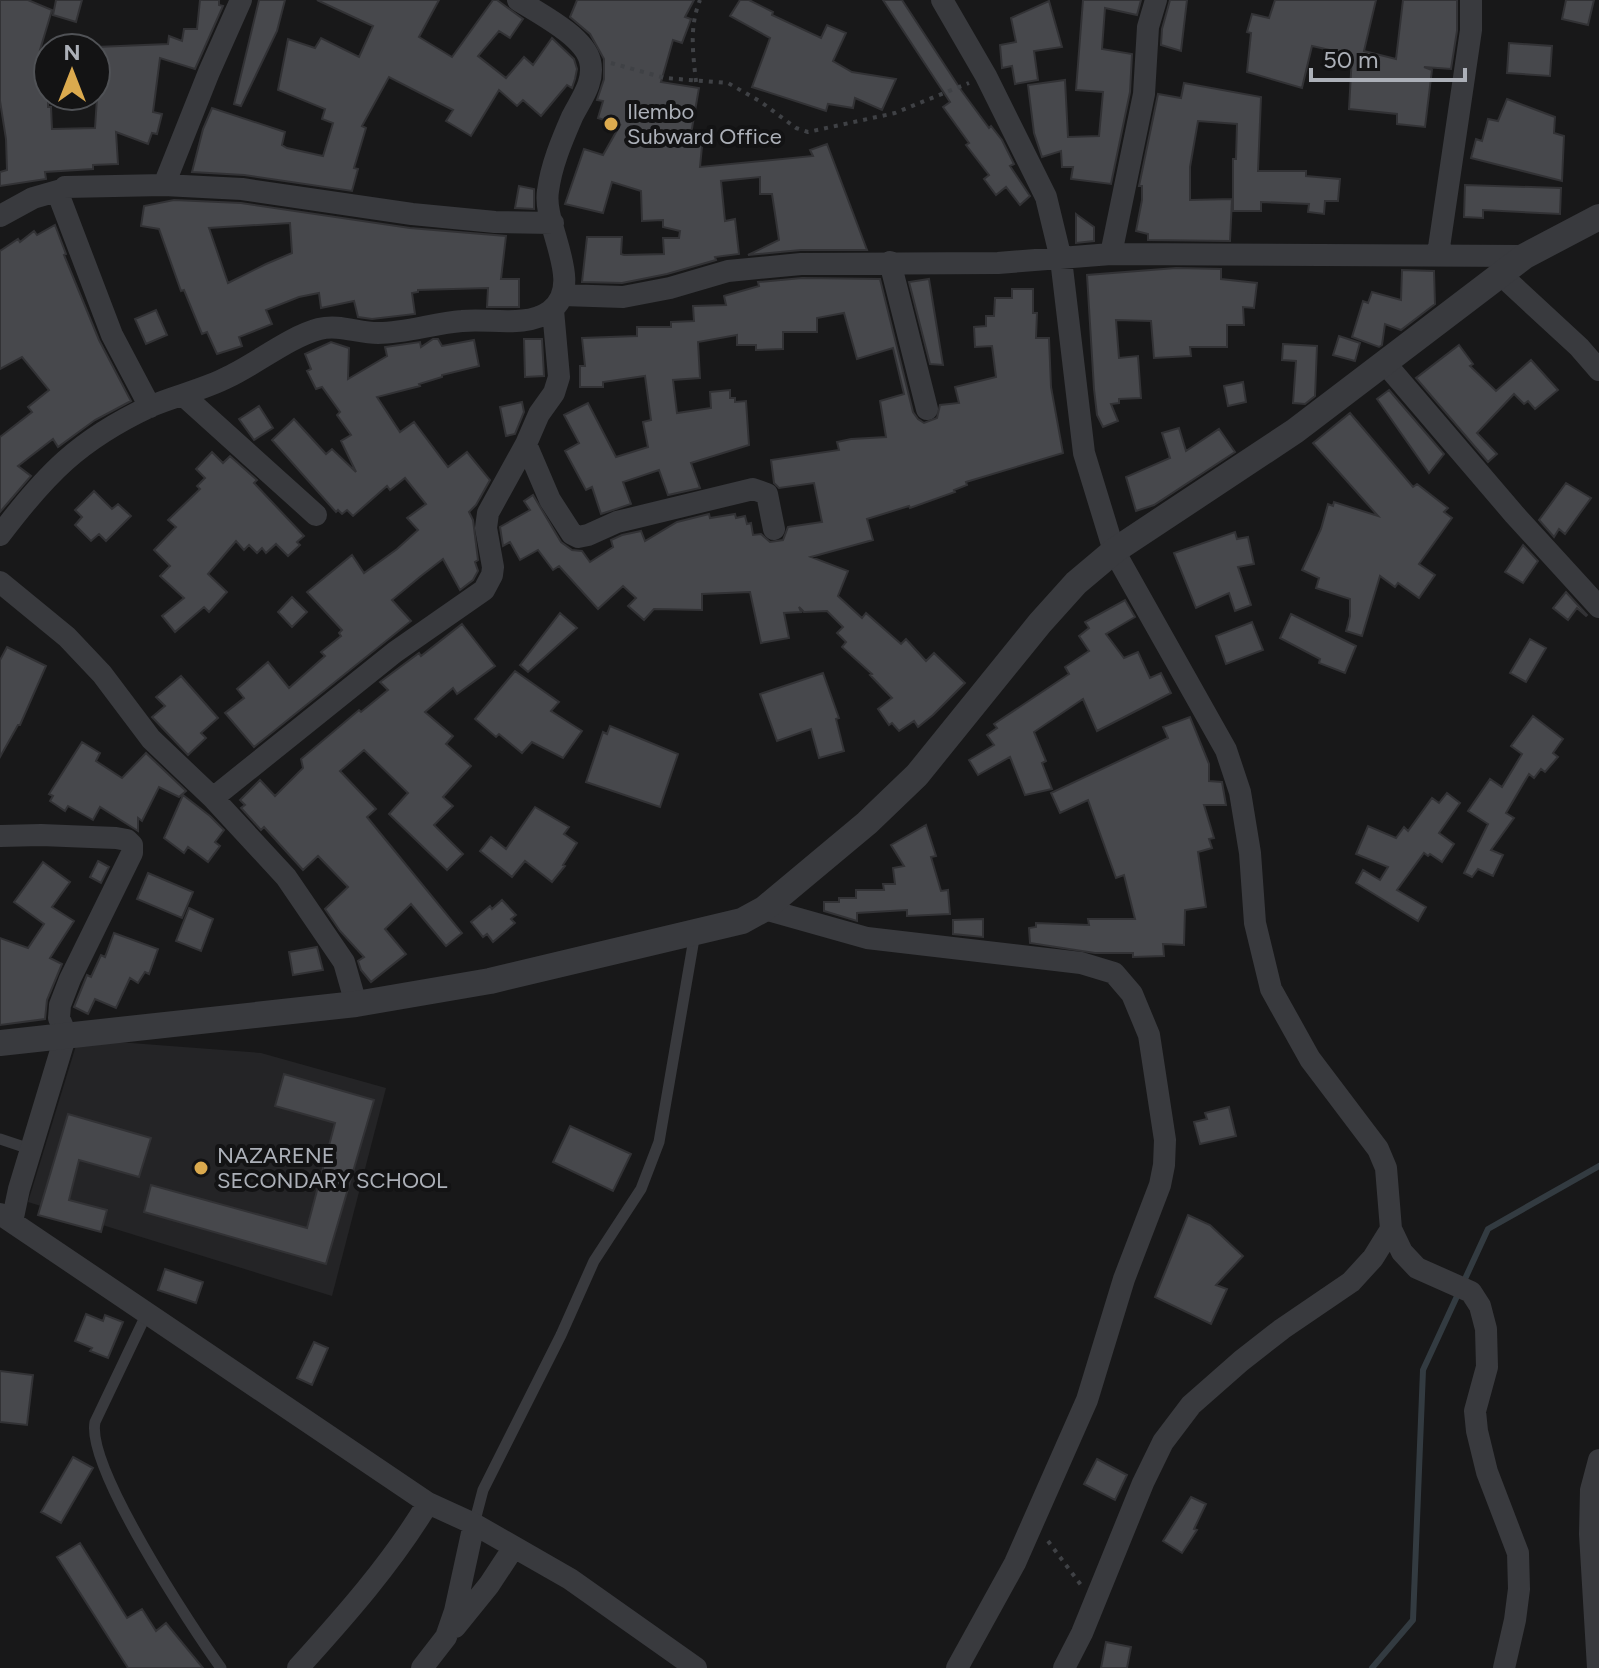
<svg xmlns="http://www.w3.org/2000/svg" width="1599" height="1668" font-family="Figtree,sans-serif">
<style>
.built{fill:#242426}
.lines{fill:none;stroke-linecap:round;stroke-linejoin:round}
.stream{stroke:#333b41;stroke-width:6}
.building{fill:#47484c;stroke:#323235;stroke-width:2;fill-rule:evenodd}
.path{stroke:#3f4145;stroke-width:4;stroke-dasharray:4 6;stroke-linecap:butt}
.service{stroke:#393a3e;stroke-width:11}
.minor{stroke:#393a3e;stroke-width:22}
.tertiary{stroke:#393a3e;stroke-width:26}
.poi-dot{fill:#dbaa4e;stroke:#131314;stroke-width:3}
.labels{text-anchor:middle;stroke-width:8;stroke-linejoin:round;paint-order:stroke}
.poi-label{font-size:22px;fill:#acb0b8;stroke:#131314;text-anchor:start}
</style>
<rect width="100%" height="100%" fill="#181819"/>
<path class="built" d="M78,1039L261,1053L386,1088L332,1296L28,1202Z"/>
<g class="lines">
<path class="stream" d="M1372,1668L1413,1620L1423,1370L1488,1229L1599,1166"/>
</g>
<path class="building" d="M0,0H28L52,10L40,50L48,49V107H51L52,129L95,128L99,68H96V47L168,44L169,36L182,41L184,29H197L200,0H219V5L223,6L195,69L160,58L153,112L162,114L157,134L152,133L148,144L116,132L118,164L93,165V169L45,172L46,179L0,186V172L7,170L6,139L0,101Z
M56,0H82L76,22L53,15Z
M259,0H285L277,31L241,106L234,104Z
M317,0H439L419,37L452,57L493,0H497L523,19L510,38L499,31L478,56L506,78L524,57L533,65L552,38L574,59L577,69L575,79L572,88L567,85L541,116L523,100L517,106L499,90L471,136L446,121L453,110L389,77L362,126L366,128L354,168L358,169L352,191L244,175L192,172L203,129L212,108L285,132L282,145L287,148L323,156L333,123L322,119L325,109L278,90L288,39L315,48L321,38L359,57L373,26Z
M577,0H694L685,17L691,19L682,43L673,40L661,82L699,88L691,134L703,136L700,167L813,156L810,150L827,144L867,250H801L748,255L779,240L772,194H760V177L721,181L725,221L735,219L739,254L715,257L716,260L667,274L622,283L582,282L587,237H622L621,254L624,255L664,254L663,238H679L680,231L663,227V220L642,221L641,191L612,182L603,213L565,204L584,149L603,155L620,125L598,118L603,101L597,100L604,79V59L590,34L570,17Z
M740,0H749L773,12L772,15L821,38L827,25L846,33L833,61L852,72L896,79L882,110L855,98L853,108L828,104L826,111L752,87L770,38L730,16Z
M883,0H902L961,90L989,128L991,126L1002,140L1014,164L1010,166L1030,196L1020,205L1006,187L996,195L984,179L989,175L966,145L969,143L943,107L950,102Z
M1083,0H1141L1137,15L1105,8L1102,49L1132,54L1130,92L1111,184L1071,179L1073,167H1062L1061,151L1042,157L1034,133L1028,85L1065,80L1068,137L1099,136L1103,92L1076,90Z
M1170,0H1187L1181,51L1161,45L1162,29Z
M1275,0H1376L1364,51L1396,59L1403,0H1457V31L1451,69L1424,67L1432,70L1425,127L1397,124V114L1349,109L1352,55L1312,46L1302,88L1247,72L1251,33L1247,32L1252,14L1269,18Z
M1566,0H1594L1588,25L1562,19Z
M1049,1L1062,47L1034,51L1038,80L1015,84L1012,66L1002,68L1000,45L1016,42L1011,18Z
M1509,43L1552,46L1550,76L1507,73Z
M1184,83L1261,97L1258,171H1306V176L1340,179L1338,201H1325L1324,214L1308,212L1309,204L1261,202V211H1233V159H1236L1237,124L1198,121L1190,167V200L1232,199L1230,241L1148,240V234L1136,231L1142,200V186H1139L1158,94L1181,98Z
M1507,99L1555,117L1554,133L1564,136L1562,181L1471,158L1476,139L1482,141L1488,119L1498,121Z
M1465,185L1561,188L1560,214L1483,210V218L1464,217Z
M519,186L534,189V209L515,208Z
M174,200L241,203L410,228L506,236L501,279H519V307H487L488,288L418,290V292L412,293L415,314L372,319L358,317L354,301L321,308L319,293L299,297L266,310L272,324L239,337L242,346L217,354L207,332L202,334L184,290L181,291L159,229L141,226L144,206ZM290,223L292,253L266,264L228,283L209,228Z
M1076,214L1094,227V241L1076,243Z
M55,225L66,254L64,255L99,340L131,401L95,420L58,447L53,439L18,466L31,476L0,512V437L32,412L28,407L49,390L22,357L0,369V251L18,239L20,242L34,231L37,235Z
M1176,268L1221,269V279L1257,283L1254,308L1243,307L1244,325H1227V347H1190L1191,356L1154,358L1151,321L1116,320L1119,358L1138,356L1141,398L1119,399V403L1111,404L1118,421L1103,427L1097,415L1094,389L1087,275Z
M1402,270L1434,271L1435,304L1401,330L1385,324L1382,345L1379,347L1352,337L1363,301L1368,303L1372,292L1401,300Z
M802,278L880,279L913,412L918,419L924,423L937,418L940,405L959,403L955,387L996,377L992,346L975,347L974,327L986,326V316H994L995,298H1012V289H1033V313H1037L1036,338H1049L1051,387L1063,453L966,482L967,485L954,490L955,492L910,508L909,506L867,519L873,540L811,557L848,571L838,596L862,618L866,613L901,644L906,639L926,661L934,653L965,683L933,715L918,727L914,721L899,731L892,723L889,725L878,709L892,698L870,675L872,674L842,647L846,642L837,633L843,627L827,611L804,612L799,607L801,612L784,613L789,638L761,643L750,592L702,594V610L654,609L644,620L628,606L636,598L623,586L598,609L559,566L553,570L538,550L520,560L510,542L503,546L500,527L530,510L524,501L533,495L561,542L572,550L582,551L590,562L613,547L611,540L622,535L641,531L645,541L677,522L709,514L710,518L735,514L736,518L745,516L747,524L751,523L753,535L761,534L770,542L783,540L788,527L822,522L814,483L779,488L774,483L771,460L839,450L837,442L851,439L886,437L880,401L904,394L893,348L857,359L844,313L817,318V332H783V349L756,350V345H737V335L698,342L700,378L673,380L677,413L711,408L710,392L730,390V398H735V402L746,401L749,445L691,463L700,488L668,495L659,470L623,482L631,504L601,514L592,487L586,490L565,451L579,443L564,415L588,403L616,457L648,447L643,422L651,420L645,376L603,382V387H580V366H585L582,338L637,336V327H671V322L694,321L693,306L726,305L724,296L759,286L758,282Z
M929,279L943,365L930,364L909,282Z
M156,310L167,335L146,344L135,319Z
M1339,336L1360,343L1355,361L1333,355Z
M433,339H438L442,346L474,340L479,366L442,375V377L419,384L420,386L377,397L400,432L414,422L448,467L467,452L490,480L476,505L469,512L473,520L478,560L475,562L478,571L473,580L460,590L443,559L421,576L392,600L411,621L254,747L225,713L244,698L237,689L268,662L289,688L325,656L321,652L341,636L339,633L342,630L307,592L352,555L364,573L397,549L418,530L407,518L426,504L405,478L390,490L387,486L353,516L347,510L342,514L338,510L336,512L272,440L294,419L326,454L332,449L356,472L341,441L351,435L337,415L340,412L322,387L316,389L307,371L311,369L305,354L331,342L349,348L348,379L387,356L385,347L420,342L421,347Z
M524,339H542L544,376L525,377Z
M1283,344L1317,346L1315,396L1305,404L1293,403L1296,361L1282,360Z
M1459,345L1473,364L1470,366L1496,391L1531,360L1558,390L1535,409L1528,401L1524,404L1514,394L1477,433L1497,454L1488,462L1416,378Z
M1243,382L1246,402L1228,406L1224,386Z
M1389,390L1444,454L1429,473L1377,399Z
M522,402L524,412L515,434L506,436L500,407Z
M259,406L273,428L254,440L239,419Z
M1350,413L1413,487L1417,484L1448,508L1444,512L1452,518L1419,564L1435,575L1419,598L1398,583L1395,587L1380,576L1362,636L1346,631L1350,616V599L1316,588L1319,578L1302,570L1321,529L1328,504L1333,506L1334,502L1378,516L1313,443Z
M1179,428L1186,451L1219,429L1235,452L1154,505L1136,511L1126,477L1170,458L1162,433Z
M212,452L223,463L230,456L257,480L254,483L304,536L297,542L300,545L288,556L276,544L266,553L262,548L257,553L249,545L244,550L236,541L208,574L227,592L209,612L204,607L175,632L162,616L184,598L160,576L170,566L154,550L176,527L168,520L200,489L197,486L205,478L196,469Z
M1566,483L1591,498L1565,534L1559,529L1554,537L1539,520Z
M94,491L112,509L118,504L131,516L106,541L99,534L91,541L75,525L82,517L75,510Z
M1235,532L1237,539L1248,537L1254,564L1238,567L1251,605L1235,611L1229,593L1196,608L1174,553Z
M1523,545L1538,561L1523,583L1505,572Z
M1566,592L1587,615L1586,616L1577,608L1568,620L1553,608Z
M292,597L307,612L292,627L278,612Z
M1125,600L1135,617L1106,634L1124,658L1138,652L1150,678L1161,673L1171,693L1097,731L1083,699L1034,732L1046,761L1042,763L1052,789L1025,795L1010,757L978,775L969,760L994,745L987,735L997,728L994,724L1069,674L1065,667L1089,651L1079,636L1089,628L1085,622Z
M560,613L577,628L528,672L520,665Z
M1291,614L1356,646L1345,673L1319,663L1320,659L1280,638Z
M1252,622L1263,650L1226,664L1216,636Z
M462,624L495,666L457,694L453,688L425,712L453,736L446,744L471,766L443,797L453,806L434,825L463,854L447,870L389,814L408,793L364,750L340,771L376,809L367,817L462,933L446,946L411,904L385,929L406,954L371,982L361,970L358,961L364,957L340,931L325,909L348,887L318,856L303,870L264,827L261,830L241,808L245,805L240,800L260,780L275,796L303,768L301,759L359,710L361,712L388,690L380,682L419,653L421,656Z
M1530,639L1546,648L1526,682L1510,673Z
M7,647L46,666L20,725H18L0,757V660Z
M515,671L559,702L551,711L582,731L563,758L532,742L522,753L499,734L496,737L475,719Z
M823,673L839,718L836,719L844,751L819,758L811,729L777,741L760,694Z
M181,676L218,718L201,733L206,738L188,755L152,717L165,706L156,697Z
M1533,716L1563,739L1553,753L1558,757L1545,772L1541,769L1534,778L1529,774L1506,813L1514,818L1491,850L1503,855L1493,876L1478,869L1472,877L1464,873L1488,824L1468,811L1490,779L1502,787L1522,754L1511,746Z
M1190,717L1209,764V781L1222,782L1226,805H1204L1214,838L1209,839L1212,848L1198,852L1206,907L1185,910L1184,945L1163,944L1164,956L1133,957V953H1095L1030,943L1029,928L1036,927V923L1089,925L1088,919H1135L1124,875L1116,878L1088,800L1060,813L1051,793L1168,738L1163,727Z
M610,726L678,754L660,807L586,782L603,732L607,734Z
M82,742L100,753L96,761L122,778L146,753L186,791L179,797L159,787L142,821L138,818V831L100,807L93,820L68,806L65,811L50,801L53,796L49,794Z
M1447,793L1460,803L1439,833L1454,844L1442,862L1430,854L1428,856L1424,853L1397,890L1426,907L1418,921L1356,883L1363,870L1380,880L1388,867L1356,854L1368,826L1396,838L1404,827L1408,831L1432,798L1439,803Z
M183,795L210,816L224,830L215,842L220,846L208,862L188,847L184,853L164,838Z
M535,807L569,827L564,834L577,843L563,865L565,866L552,882L525,861L512,877L480,851L491,837L506,849Z
M926,825L936,856L931,857L941,891L948,890L950,914L907,916V910L857,913V921L824,911V902H839V898H856V890H884L883,884H895L893,868L904,866L891,845Z
M98,861L109,867L101,883L90,877Z
M43,862L70,882L52,907L74,921L50,958L62,964L47,1000L45,1019L0,1025V938L28,948L44,924L14,902Z
M148,873L193,892L182,918L137,899Z
M502,900L516,915L511,919L515,923L493,942L487,934L483,937L471,922L490,906L492,909Z
M189,908L213,919L201,951L176,941Z
M983,919V937L953,934V920Z
M114,933L158,949L149,974L145,972L138,983L130,978L116,1008L95,999L88,1014L74,1007L87,975L91,977L101,955L105,957Z
M317,947L323,970L293,975L289,952Z
M284,1074L374,1100L326,1264L144,1212L151,1185L307,1228L335,1123L275,1106Z
M1229,1107L1236,1136L1200,1144L1194,1122L1207,1119L1205,1113Z
M68,1114L151,1138L139,1177L79,1160L69,1200L107,1210L101,1232L38,1215Z
M570,1126L631,1154L613,1191L553,1162Z
M1188,1215L1210,1225L1243,1256L1216,1285L1227,1289L1211,1324L1155,1297Z
M165,1269L203,1282L196,1303L158,1290Z
M86,1314L103,1321L105,1315L123,1322L108,1358L90,1351L92,1348L75,1341Z
M314,1342L328,1348L312,1385L297,1378Z
M0,1371L33,1375L27,1425L0,1422Z
M73,1457L93,1468L61,1523L41,1512Z
M1097,1459L1127,1475L1115,1500L1084,1484Z
M1191,1497L1206,1504L1194,1529L1197,1530L1182,1553L1163,1541Z
M80,1543L127,1618L142,1609L156,1631L166,1623L203,1668H128L57,1557Z
M1106,1642L1131,1647L1127,1668H1101Z"/>
<g class="lines">
<path class="path" d="M611,63L665,78L728,83L761,102L796,128L808,132L895,113L969,83
M696,82C693,53 689,27 700,0
M1048,1541L1081,1585"/>
<path class="service" d="M0,1139L30,1149
M147,1313L95,1422C86,1467 191,1626 221,1668
M474,1524L483,1490L561,1335L594,1261L641,1189L659,1142L695,933"/>
<path class="minor" d="M942,0L986,76L1046,197L1061,259L1084,453L1114,551L1226,750L1240,792L1250,853L1255,923L1271,989L1310,1059L1378,1149L1386,1168L1391,1229L1402,1252L1417,1268L1471,1292L1480,1306L1486,1329L1487,1367L1475,1411L1477,1431L1487,1472L1518,1553L1519,1589L1515,1620L1504,1668
M164,185L209,72L241,0
M0,216L33,198L61,190
M1111,254L1144,94L1148,27L1156,0
M1438,254L1471,30V0
M890,262L927,409
M1500,274L1579,347L1599,370
M563,295L623,297L670,288L728,271L801,264L998,263L1111,254L1525,256
M1384,362L1514,514L1599,607
M183,395L316,515
M150,407L112,335L59,196L65,187L164,185L242,189L412,214L495,222L553,223
M526,444L550,500L572,534L578,537L588,535L617,522L753,489L767,494L774,529
M0,535C46,474 79,440 149,407C174,396 203,390 228,377C256,364 289,337 319,329C339,324 358,333 378,333C407,333 434,323 462,321C489,318 527,328 550,311C586,285 542,225 548,191C551,166 562,140 572,117C581,99 595,82 590,61C584,36 538,13 518,0
M0,582L67,637L102,674L151,739L213,798L286,877L344,962L356,1004
M213,798L395,652L484,590L492,575L493,567L486,528L488,513L526,444L539,414L554,393L559,377L553,310
M0,836L41,835L116,838L127,840L132,845V853L70,979L60,1005L59,1018L66,1034L19,1189L12,1222
M764,909L867,938L1081,963L1114,973L1132,994L1149,1035L1165,1140L1164,1165L1160,1185L1124,1279L1087,1400L1015,1563L957,1668
M0,1214L428,1503L474,1524L570,1579L696,1668
M455,1627L489,1585L514,1547
M298,1668C345,1616 392,1563 428,1503
M422,1668L446,1637L455,1611L474,1524
M1064,1668L1082,1633L1143,1483L1163,1442L1191,1405L1241,1361L1282,1329L1351,1282L1373,1258L1391,1229
M1598,1668L1590,1534L1591,1490L1599,1460"/>
<path class="tertiary" d="M0,1043L356,1004L490,981L742,921L764,909L867,823L917,775L1040,623L1076,583L1114,551L1295,431L1525,256L1599,217"/>
</g>
<g class="poi-dot">
<circle cx="611" cy="124" r="8"/>
<circle cx="201" cy="1168" r="8"/>
</g>
<g class="labels">
<g class="poi-label">
<text x="627" y="119">Ilembo<tspan x="627" dy="25">Subward Office</tspan></text>
<text x="217" y="1163">NAZARENE<tspan x="217" dy="25">SECONDARY SCHOOL</tspan></text>
</g>
</g>
<g transform="translate(72 72)"><circle r="38" fill="#131314" stroke="#505256" stroke-width="2"/>
<path d="M0-6L14 30L0 20L-14 30Z" fill="#dbaa4e"/>
<text y="-12" font-size="22" font-weight="bold" text-anchor="middle" fill="#acb0b8">N</text>
</g>
<path d="M1311 68v12h154v-12" fill="none" stroke="#acb0b8" stroke-width="4"/>
<text x="1323" y="68" font-size="24" fill="#acb0b8" stroke="#131314" stroke-width="6" paint-order="stroke">50 m</text>
</svg>
